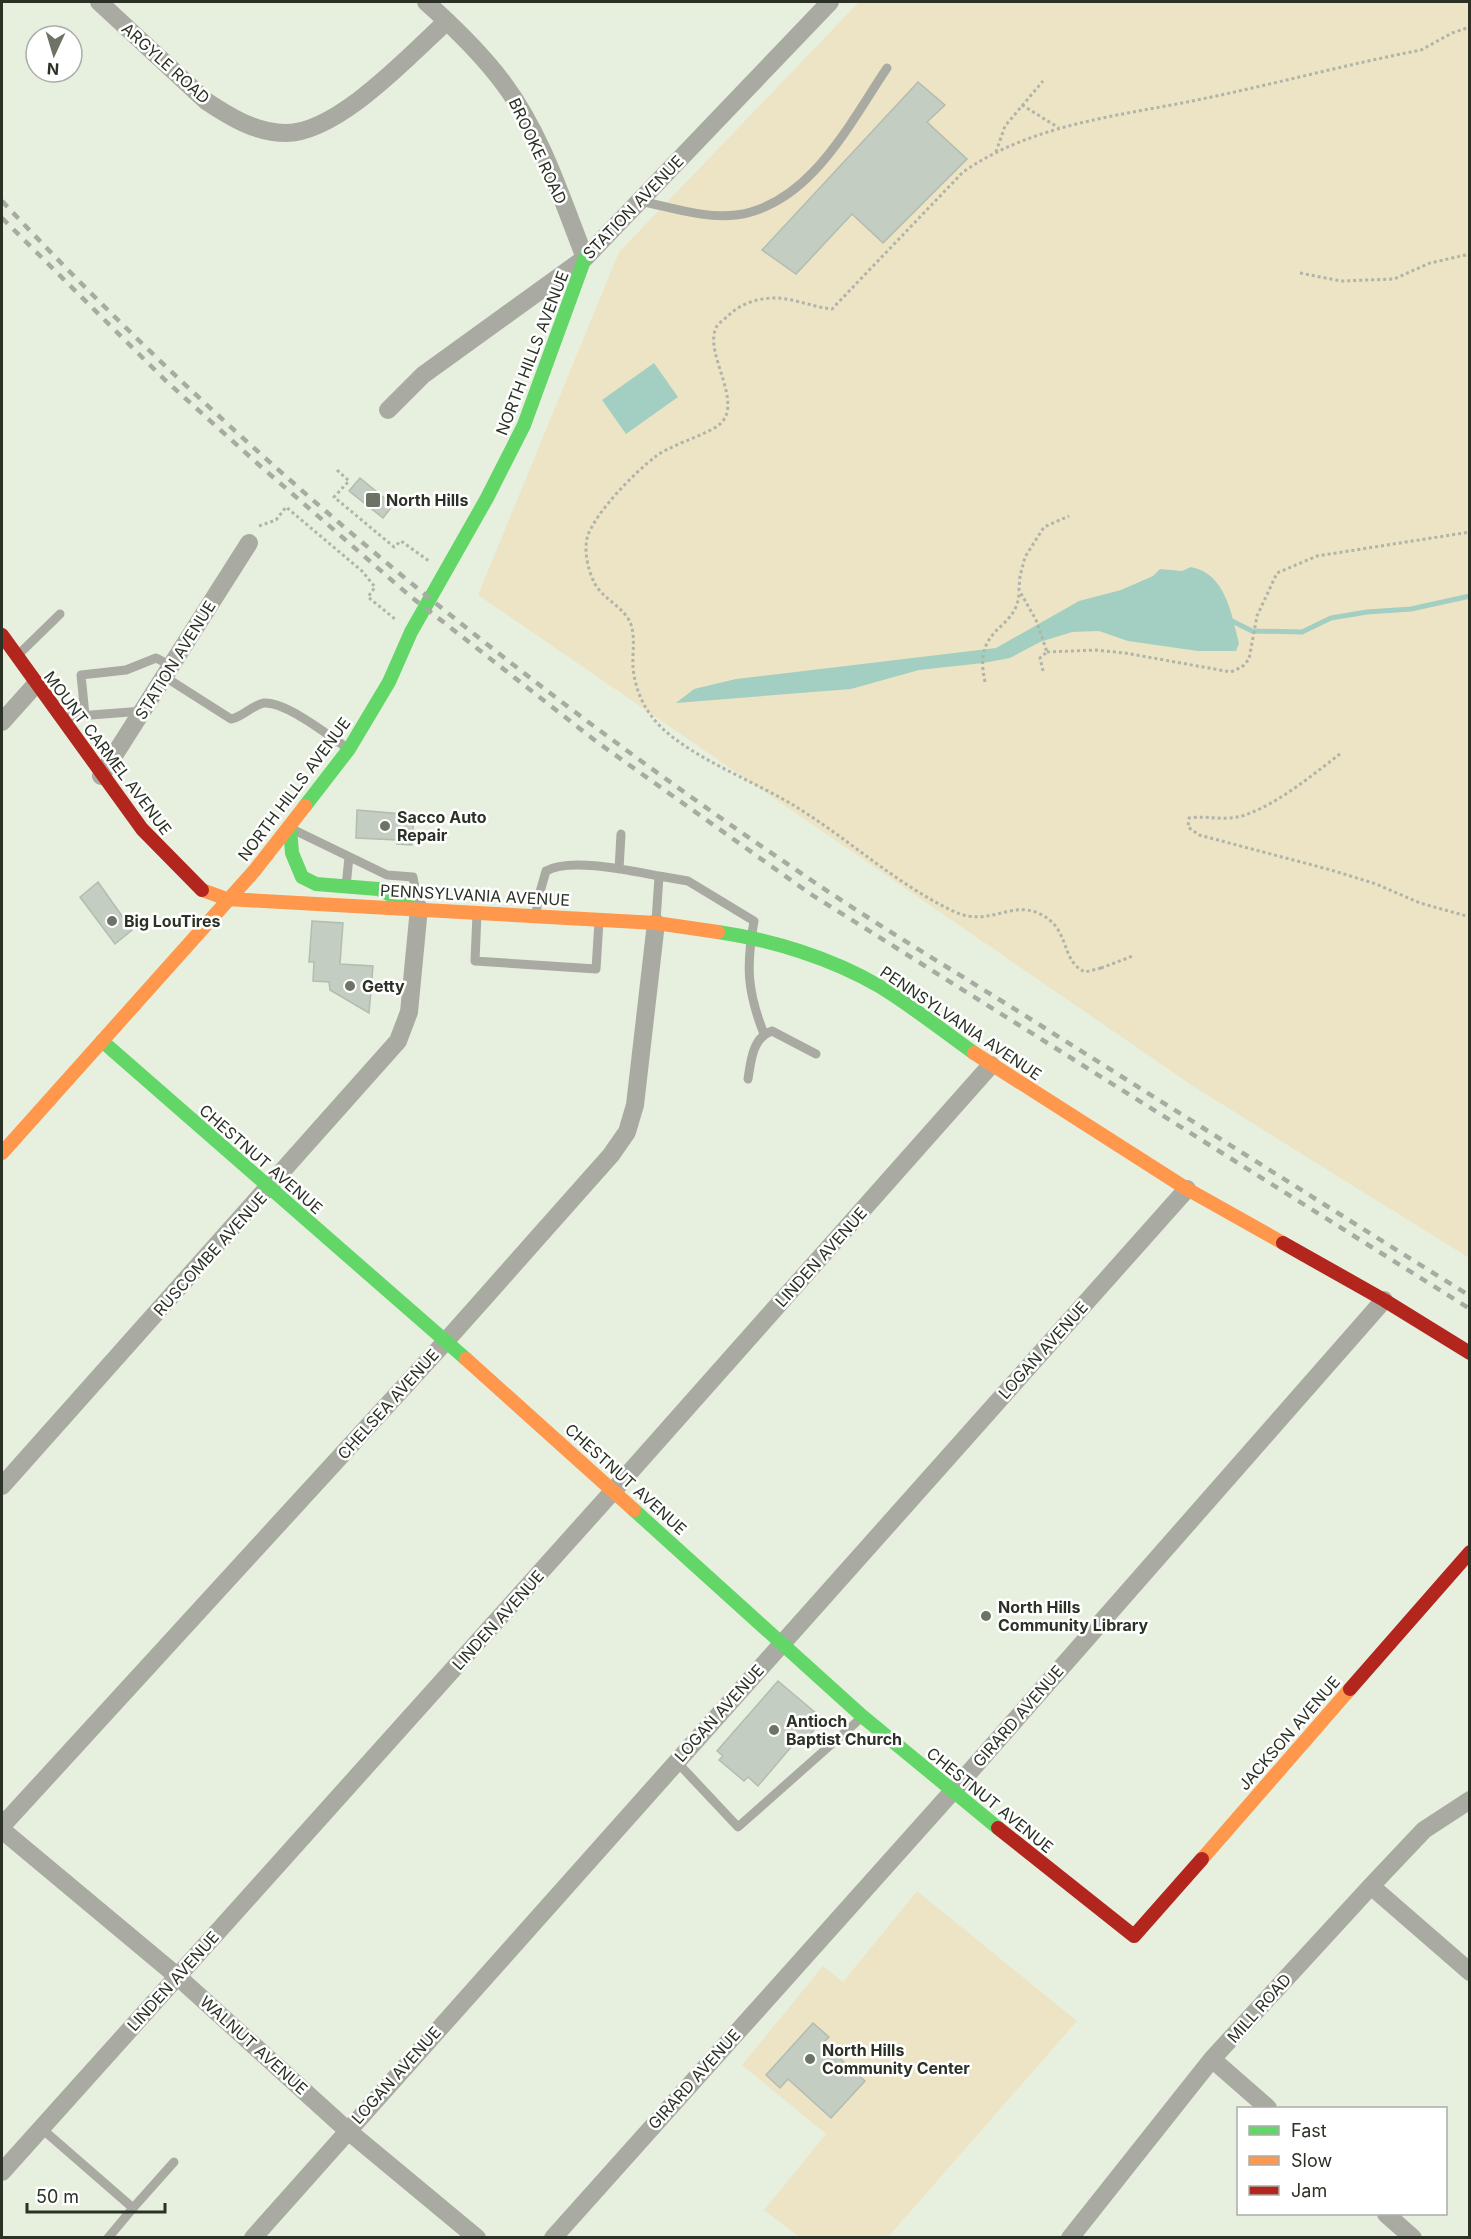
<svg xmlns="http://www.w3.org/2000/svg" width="1471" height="2239" font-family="Inter,sans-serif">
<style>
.green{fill:#ece4c5}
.water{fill:#a2cfc1}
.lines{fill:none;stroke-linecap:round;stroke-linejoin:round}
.stream{stroke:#a2cfc1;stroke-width:5}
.building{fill:#c3cdc1;stroke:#b2bcb0;stroke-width:1.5}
.path{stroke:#b0b4a9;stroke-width:3;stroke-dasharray:3 3;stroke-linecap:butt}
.lane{stroke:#a9aba2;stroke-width:9}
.street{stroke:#a9aba2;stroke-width:18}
.fast{stroke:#63d668;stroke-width:14}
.slow{stroke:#ff974d;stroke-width:14}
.jam{stroke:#b3261e;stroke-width:14}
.rail{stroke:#a7aba1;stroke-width:4.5;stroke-dasharray:8 8;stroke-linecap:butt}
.poi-dot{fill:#6d7466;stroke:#fff;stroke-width:2}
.labels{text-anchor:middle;stroke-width:5;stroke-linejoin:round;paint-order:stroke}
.street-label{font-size:16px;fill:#2b3225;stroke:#fff}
.poi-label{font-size:16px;font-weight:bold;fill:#2b3225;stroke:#fff;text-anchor:start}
</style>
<rect width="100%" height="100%" fill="#e7f0df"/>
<path class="green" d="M859,2H1469V1258L1193,1086L478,595L619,252Z
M917,1891L1077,2021L888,2237H799L764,2210L826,2134L742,2065L823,1966L843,1982Z"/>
<path class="water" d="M654,363L678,397L626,434L602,400Z
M1191,567C1226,574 1231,613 1239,643L1236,651H1198L1128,641L1099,631L1072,632L1040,642L1010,658L983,663L919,670L851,689L676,703L694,689L736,679L996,648L1079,601L1121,590L1153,576L1160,569L1182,571Z"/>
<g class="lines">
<path class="stream" d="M1228,619L1252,631L1302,632L1331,618L1367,612L1411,609L1470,596"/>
</g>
<path class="building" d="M918,82L945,105L927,122L967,159L883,243L852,214L796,274L762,250Z
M360,478L393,505L383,518L349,491Z
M357,810L414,815L412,845L397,844V840L356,838Z
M98,882L132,930L115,944L80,897Z
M312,921L343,923L340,964L373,966L369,1013L330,990L329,982L313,981L314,962H309Z
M778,1681L823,1719L802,1744L797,1740L758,1786L748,1777L744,1781L719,1760L723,1756L717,1751Z
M813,2023L829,2037L823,2043L865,2081L831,2118L788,2079L780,2088L766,2075Z"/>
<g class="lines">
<path class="path" d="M1022,105L1059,128
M996,152L1005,126L1043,81
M1300,273L1341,281L1394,279L1430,263L1470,254
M337,470L349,481L334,497L394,547L401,541L429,561
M259,526L276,520L286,507L362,571L375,587L368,597L395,619
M1047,652L1095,650L1125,653L1231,672L1242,667L1249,659L1257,616L1277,573L1317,556L1470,532
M1043,671L1040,658L1047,652L1036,620L1019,590L1020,576L1025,557L1044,527L1069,516
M985,682C972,624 1018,632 1019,592
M1340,754C1311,776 1279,803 1245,815C1224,822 1208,815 1189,818L1188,827L1199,835L1331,870L1376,884L1420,903L1470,917
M1101,968L1085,972C1059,960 1072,928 1038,913C1010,901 989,927 955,912C899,886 851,841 798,808C757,782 695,760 661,727C644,710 635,690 633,667C632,651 637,630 627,617C618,604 603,598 595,584C588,571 583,549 588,535C597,511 634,473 655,457C670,445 698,438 716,427C749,407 701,352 717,326C720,322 726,318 730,314C741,304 756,299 771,298C792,297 811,307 832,309L963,172C1034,123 1120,116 1202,99C1275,84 1348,64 1421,50L1452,33L1470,27
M1101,968L1133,956"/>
<path class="lane" d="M640,201C670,207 705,219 736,215C810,205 849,124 887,68
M18,655L60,614
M165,677L231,719C243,717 252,705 264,703C286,701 330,737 349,749
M85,715L81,675L126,670L156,658L172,666
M65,717L143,711
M292,829L387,875L413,877L418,905
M619,869L621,834
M659,876L688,881L754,921C746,966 747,991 764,1034
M346,886L349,857
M477,913L475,961L596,969L599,921
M536,915L538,899L546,871C570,857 632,871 659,876L656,921
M748,1079C751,1061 752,1038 772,1031L816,1054
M676,1761L738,1827L861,1718
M41,2128L133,2208L108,2238
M133,2208L174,2162"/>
<path class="street" d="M99,2L206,101C230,117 256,133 286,133C338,133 410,55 447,21
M426,2C454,27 482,54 504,84C542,135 562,200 585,258
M388,410L423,375L585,258L830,2
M2,722L36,684
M101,776L249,543
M2,1486L398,1041L409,1012L419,908
M2,1826L446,1341L611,1155L627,1132L635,1105L656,923
M2,1830L177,1976L347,2130L477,2238
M1371,1886L1470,1972
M1212,2059L1268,2108
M2,2172L614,1490L991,1065
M1386,2214L1413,2238
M253,2238L1187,1189
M553,2238L952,1792L1384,1300
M1070,2238L1212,2059L1371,1886L1424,1830L1470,1800"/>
<path class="fast" d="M305,806L349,749L389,682L411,632L487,498L524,425L585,258
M290,828L292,853L302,877L316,884L378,889L408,903
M718,932C772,940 831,958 879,986C912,1006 943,1031 974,1053
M102,1041L466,1359
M634,1510L862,1716L998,1828"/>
<path class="slow" d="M202,890L227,899L656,923L718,932
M974,1053L1187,1189L1283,1243
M2,1153L255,870L305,806
M466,1359L634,1510
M1202,1859L1350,1689"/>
<path class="jam" d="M2,635L142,829L202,890
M1283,1243L1384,1300L1470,1353
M1350,1689L1470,1552
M998,1828L1134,1936L1202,1859"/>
<path class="rail" d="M2,201C243,459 521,685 814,882C885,930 959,974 1032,1020C1178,1112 1323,1204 1470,1296
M2,218L165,380L258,464L410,596L597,742L809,893L1470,1309"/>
</g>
<g class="poi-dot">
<rect x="365" y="492" width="16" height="16" rx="3"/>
<circle cx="385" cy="826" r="6"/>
<circle cx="112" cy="921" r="6"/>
<circle cx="350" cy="986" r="6"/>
<circle cx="986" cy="1616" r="6"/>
<circle cx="774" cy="1730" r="6"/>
<circle cx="810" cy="2059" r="6"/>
</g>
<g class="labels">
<g class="street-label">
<text transform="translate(166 63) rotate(42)" y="6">ARGYLE ROAD</text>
<text transform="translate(538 151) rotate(65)" y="6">BROOKE ROAD</text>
<text transform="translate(633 207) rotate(-46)" y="6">STATION AVENUE</text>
<text transform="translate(532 353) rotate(-69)" y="6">NORTH HILLS AVENUE</text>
<text transform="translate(175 660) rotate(-58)" y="6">STATION AVENUE</text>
<text transform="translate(108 753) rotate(53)" y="6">MOUNT CARMEL AVENUE</text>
<text transform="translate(294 789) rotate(-53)" y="6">NORTH HILLS AVENUE</text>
<text transform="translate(475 895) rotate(3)" y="6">PENNSYLVANIA AVENUE</text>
<text transform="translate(961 1023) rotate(34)" y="6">PENNSYLVANIA AVENUE</text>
<text transform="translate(261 1159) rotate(41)" y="6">CHESTNUT AVENUE</text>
<text transform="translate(210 1254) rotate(-48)" y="6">RUSCOMBE AVENUE</text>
<text transform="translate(821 1257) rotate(-48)" y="6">LINDEN AVENUE</text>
<text transform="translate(1043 1350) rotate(-48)" y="6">LOGAN AVENUE</text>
<text transform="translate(388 1404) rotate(-48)" y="6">CHELSEA AVENUE</text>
<text transform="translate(626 1479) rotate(42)" y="6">CHESTNUT AVENUE</text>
<text transform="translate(498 1620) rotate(-48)" y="6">LINDEN AVENUE</text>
<text transform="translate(719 1713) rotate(-48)" y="6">LOGAN AVENUE</text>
<text transform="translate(1018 1716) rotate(-49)" y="6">GIRARD AVENUE</text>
<text transform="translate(1289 1733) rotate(-49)" y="6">JACKSON AVENUE</text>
<text transform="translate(990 1800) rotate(39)" y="6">CHESTNUT AVENUE</text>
<text transform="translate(173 1981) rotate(-48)" y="6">LINDEN AVENUE</text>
<text transform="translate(1259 2008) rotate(-48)" y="6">MILL ROAD</text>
<text transform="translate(254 2045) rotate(42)" y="6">WALNUT AVENUE</text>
<text transform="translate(396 2075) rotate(-48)" y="6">LOGAN AVENUE</text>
<text transform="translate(694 2079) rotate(-48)" y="6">GIRARD AVENUE</text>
</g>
<g class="poi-label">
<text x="386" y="506">North Hills</text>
<text x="397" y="823">Sacco Auto<tspan x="397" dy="18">Repair</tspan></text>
<text x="124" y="927">Big LouTires</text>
<text x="362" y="992">Getty</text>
<text x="998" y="1613">North Hills<tspan x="998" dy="18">Community Library</tspan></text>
<text x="786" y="1727">Antioch<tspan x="786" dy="18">Baptist Church</tspan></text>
<text x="822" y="2056">North Hills<tspan x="822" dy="18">Community Center</tspan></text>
</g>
</g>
<rect width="1471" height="2239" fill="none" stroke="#2b3225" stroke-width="6"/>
<rect x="1237" y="2107" width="210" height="108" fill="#ffffff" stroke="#aaada8" stroke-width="1.5"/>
<rect x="1249" y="2126" width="30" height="9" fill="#63d668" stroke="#aaada8" stroke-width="1.5"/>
<text x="1291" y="2137" font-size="18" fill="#2b3225">Fast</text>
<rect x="1249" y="2156" width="30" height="9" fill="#ff974d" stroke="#aaada8" stroke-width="1.5"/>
<text x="1291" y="2167" font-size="18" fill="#2b3225">Slow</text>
<rect x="1249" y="2186" width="30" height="9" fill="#b3261e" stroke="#aaada8" stroke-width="1.5"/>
<text x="1291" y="2197" font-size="18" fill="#2b3225">Jam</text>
<g transform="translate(54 54) rotate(184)"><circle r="28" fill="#ffffff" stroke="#aaada8" stroke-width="1.5"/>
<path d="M0-4.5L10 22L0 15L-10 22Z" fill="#6d7466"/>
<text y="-9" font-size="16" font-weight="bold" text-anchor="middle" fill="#2b3225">N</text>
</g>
<path d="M27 2203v9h138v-9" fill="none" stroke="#2b3225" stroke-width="3"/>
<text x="36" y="2203" font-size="18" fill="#2b3225" stroke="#ffffff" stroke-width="4.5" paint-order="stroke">50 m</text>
</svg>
